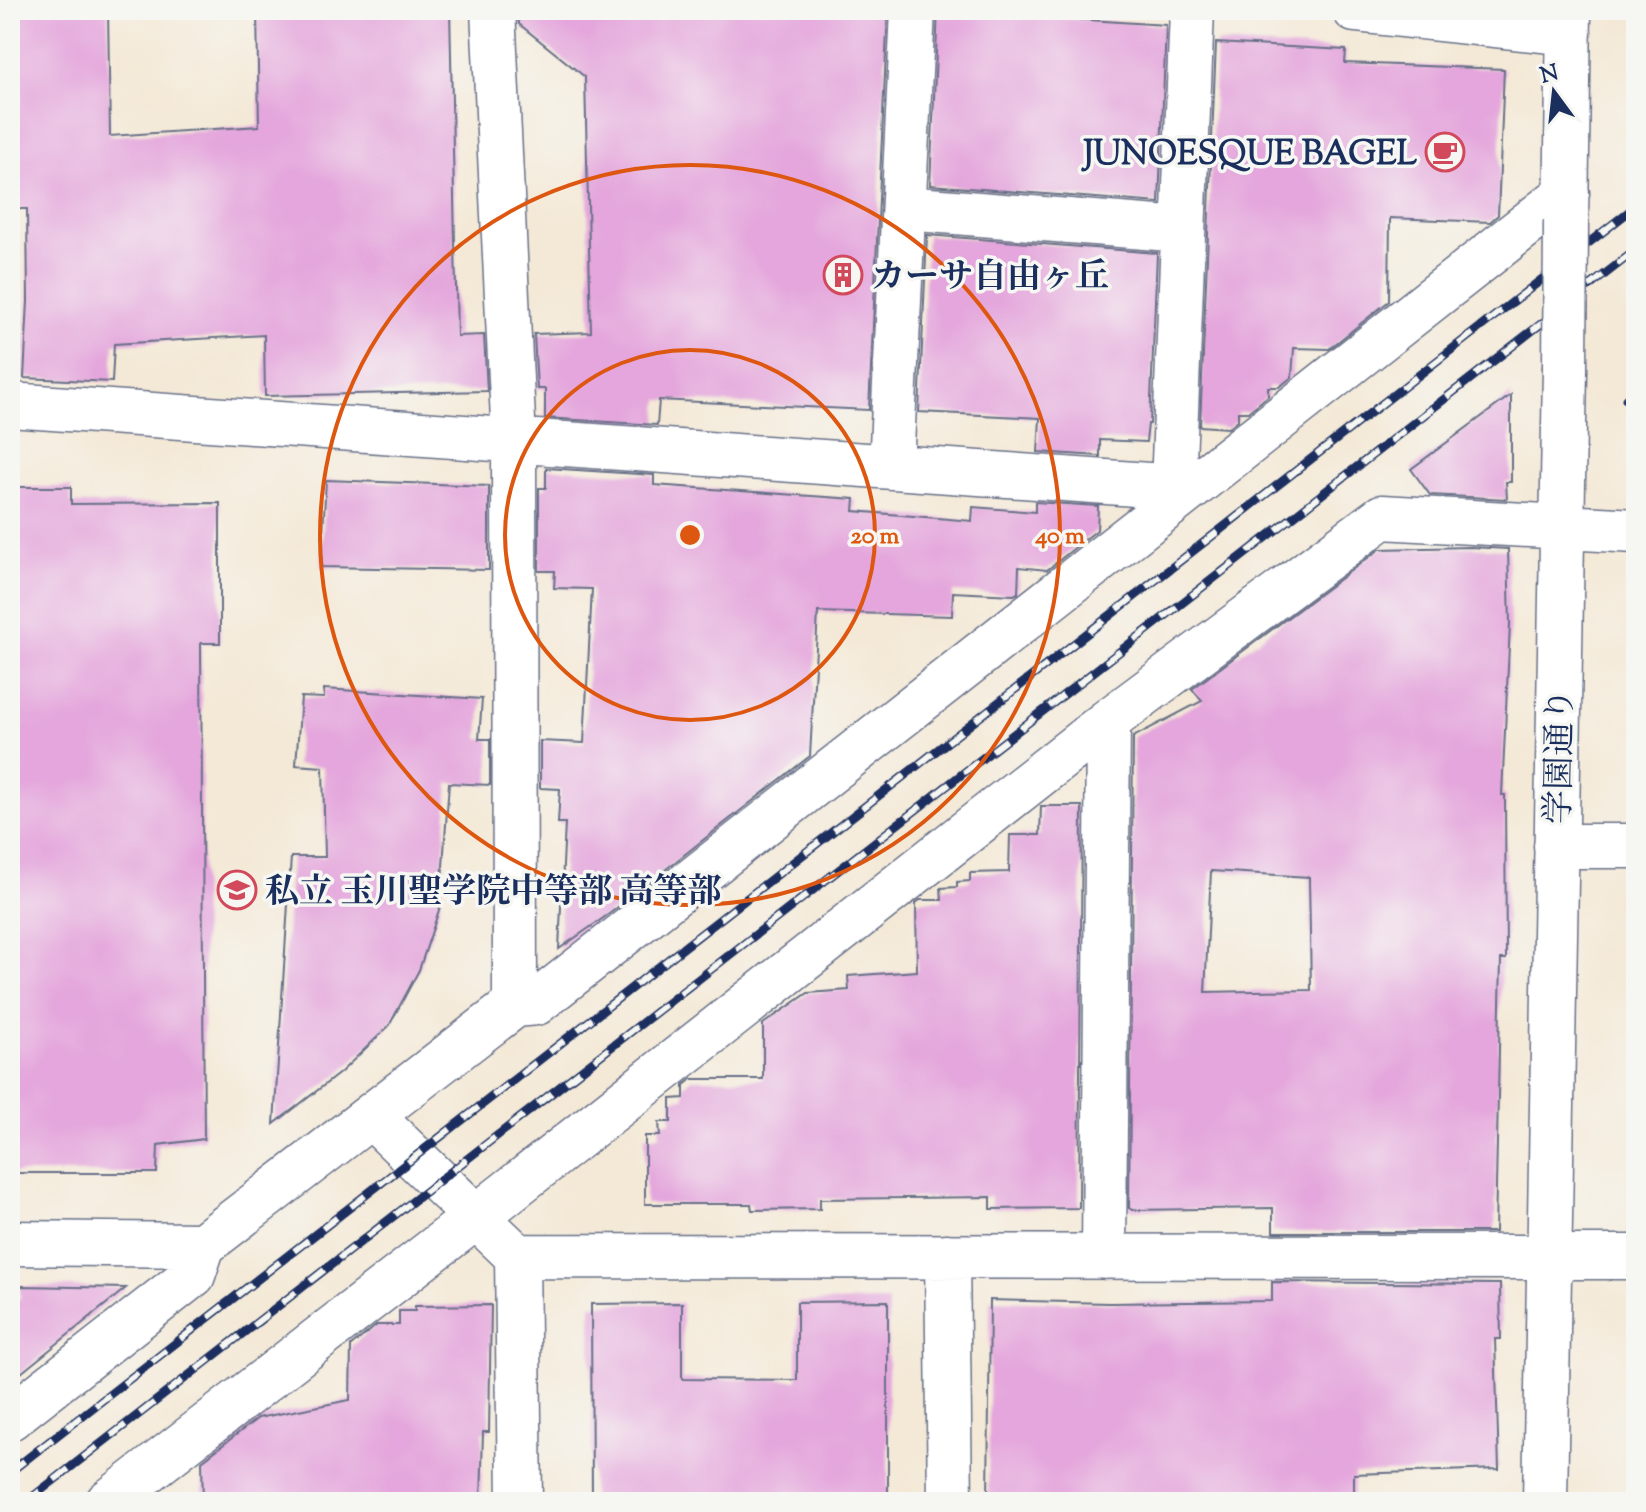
<svg xmlns="http://www.w3.org/2000/svg" width="1646" height="1512" font-family="'Sorts Mill Goudy','Noto Serif JP',serif">
<style>
.building{fill:#e4a6dc;fill-rule:evenodd}
.lines{fill:none;stroke-linecap:round;stroke-linejoin:round}
.minor-casing{stroke:#677088;stroke-width:47}
.minor{stroke:#fff;stroke-width:44}
.rail-casing{stroke:#1b2f5e;stroke-width:9}
.rail{stroke:#f6f6f2;stroke-width:6;stroke-dasharray:18;stroke-linecap:butt}
.minor-bridge-casing{stroke:#677088;stroke-width:47;stroke-linecap:butt}
.minor-bridge{stroke:#fff;stroke-width:44}
.ring{fill:none;stroke:#de5710;stroke-width:4}
.labels{text-anchor:middle;stroke-width:7;stroke-linejoin:round;paint-order:stroke}
.poi-label{font-size:34px;font-weight:bold;fill:#1b2f5e;stroke:#f6f6f2;text-anchor:start}
.street-label{font-size:34px;fill:#1b2f5e;stroke:#f6f6f2}
.centre{fill:#de5710;stroke:#f6f6f2;stroke-width:4}
.ring-label{font-size:24px;text-anchor:middle;font-weight:bold;fill:#de5710;stroke:#f6f6f2;stroke-width:7;stroke-linejoin:round;paint-order:stroke}
</style>
<rect width="100%" height="100%" fill="#f6f6f2"/>
<filter id="ink" filterUnits="userSpaceOnUse"><feTurbulence type="fractalNoise" baseFrequency=".0125" numOctaves="2"/><feDisplacementMap in="SourceGraphic" scale="16" xChannelSelector="R" yChannelSelector="G"/><feConvolveMatrix kernelMatrix="1 2 1 2 8 2 1 2 1" color-interpolation-filters="sRGB"/></filter>
<filter id="wash" filterUnits="userSpaceOnUse"><feTurbulence type="fractalNoise" baseFrequency=".006" numOctaves="4" result="noise"/><feDisplacementMap in="SourceGraphic" scale="32" xChannelSelector="R" yChannelSelector="G"/><feGaussianBlur stdDeviation="1.8" result="paint"/><feColorMatrix in="noise" values="0 0 0 0 0 0 0 0 0 0 0 0 0 0 0 0 0 1.4 0 .05"/><feComposite in="paint" operator="in"/></filter>
<g filter="url(#wash)">
<rect width="100%" height="100%" fill="#f4e9d7"/>
<g id="blocks">
<path class="building" d="M16,10H108L110,136L259,126L257,10H450L457,336L484,335L487,391L265,396L264,335L114,344L112,382L24,378L28,301L27,209H17L16,129L10,130V62H17Z
M518,10H888L869,410L659,400L657,425L545,418V389H537L534,334L591,332L585,77L519,24Z
M938,10H1059L1058,18L1166,25L1159,203L930,185Z
M1216,43L1346,50L1345,63L1504,69L1498,215L1490,222L1390,218L1389,301L1329,349L1294,348L1292,377L1279,387H1268V396L1248,412H1238V420L1228,428L1200,426Z
M927,235L1157,253L1150,424H1148L1146,442L1100,440V456L1038,452L1040,418L919,412Z
M1511,395V482H1506L1507,499L1430,495L1411,469Z
M546,468L654,475V485L855,499L854,511L972,521L973,507L1035,512V502L1098,506L1097,530L1047,570L1019,567L1018,593L1014,595L953,592L952,616L818,612L810,756L609,914L559,949L565,823H558L560,789L540,788V741L584,743L592,589L554,588L555,571H539V488H546Z
M326,480L489,486V570L321,567Z
M10,487H71V504L220,503V643H201L204,1139L158,1145L157,1173H10Z
M1470,547L1508,549L1510,624L1502,795H1505L1506,959H1501L1495,1232H1273V1208L1132,1210L1129,1208L1133,737L1202,701L1192,689L1380,549ZM1211,871L1309,877L1311,990L1205,992Z
M324,689L482,699L479,739H490V785L449,783L440,907L419,970L389,1026L341,1072L274,1124L291,857H325L323,767L296,765L301,697L324,698Z
M1041,806H1082L1079,1208L991,1209V1197L820,1199V1209L752,1210L751,1204H645V1136H660L659,1122H671V1099L684,1098V1085L692,1079H763V1024L808,993L849,990L848,976L917,971L916,903L920,900H942L941,888L957,887V882L970,881V873L1009,872L1010,835H1040Z
M1272,1282L1500,1284L1501,1339H1495L1499,1469L1354,1474V1502H988L990,1300L1109,1303L1272,1301Z
M20,1286L126,1288L10,1382V1298L20,1299Z
M888,1301V1502H592L591,1304L682,1303V1379L797,1380V1302Z
M491,1305L489,1432H483L481,1502H203L202,1461L258,1418L350,1400L351,1346L377,1325H399V1311H415V1306Z"/>
</g>
</g>
<g filter="url(#ink)">
<use href="#blocks" fill-opacity="0" stroke="#677088" stroke-width="2"/>
<g class="lines">
<defs>
<path id="minor" d="M493,10L514,441L515,1005
M1355,10L1569,33
M904,208L1183,230
M1566,221L1569,10
M10,405L1192,488
M891,467L913,10
M1173,487L1192,10
M1556,846H1636
M372,1117L517,1256L1636,1257
M10,1243L203,1245
M517,1256L520,1502
M947,1256L950,1502
M1104,1257L1108,721
M10,1418L193,1275L203,1245L515,1005L536,1003L1567,193
M108,1502L476,1217L1108,721L1382,517L1636,531
M1545,1502L1565,369"/>
</defs>
<use href="#minor" class="minor-casing"/>
<use href="#minor" class="minor"/>
<defs>
<path id="rail" d="M1626,399L1636,391
M10,1472L1636,206
M26,1502L1636,250"/>
</defs>
<use href="#rail" class="rail-casing"/>
<use href="#rail" class="rail"/>
<defs>
<path id="minor-bridge" d="M1565,369L1566,221"/>
</defs>
<use href="#minor-bridge" class="minor-bridge-casing"/>
<use href="#minor-bridge" class="minor-bridge"/>
</g>
</g>
<g class="ring">
<circle cx="690" cy="535" r="185"/>
<circle cx="690" cy="535" r="370"/>
</g>
<defs>
<symbol id="cafe-ring" viewBox="-11 -11 22 22"><circle r="9.5" fill="#f6f6f2" stroke="#d1495b" stroke-width="1.5"/><path d="M-5.5-4.5H6V0H3Q3 3.5 0 3.5H-2.5Q-5.5 3.5-5.5 0ZM3-3.2v2h1.7v-2ZM-6 4.5H4V6H-6Z" fill="#d1495b"/></symbol>
<symbol id="building-ring" viewBox="-11 -11 22 22"><circle r="9.5" fill="#f6f6f2" stroke="#d1495b" stroke-width="1.5"/><path d="M-4-6H4V6H1V3H-1V6H-4ZM-2.5-4.3h1.7v1.8h-1.7ZM.8-4.3h1.7v1.8H.8ZM-2.5-1h1.7V.8h-1.7ZM.8-1h1.7V.8H.8Z" fill="#d1495b"/></symbol>
<symbol id="school-ring" viewBox="-11 -11 22 22"><circle r="9.5" fill="#f6f6f2" stroke="#d1495b" stroke-width="1.5"/><path d="M0-5L7-2L0 1L-7-2ZM-4 1L0 2.5L4 1V4Q0 6-4 4Z" fill="#d1495b"/></symbol>
</defs>
<g fill-rule="evenodd">
<use href="#cafe-ring" x="1423" y="130" width="44" height="44"/>
<use href="#building-ring" x="821" y="253" width="44" height="44"/>
<use href="#school-ring" x="215" y="868" width="44" height="44"/>
</g>
<g class="labels">
<g class="poi-label">
<text x="1417" y="164" text-anchor="end">JUNOESQUE BAGEL</text>
<text x="871" y="287">カーサ自由ヶ丘</text>
<text x="265" y="902">私立 玉川聖学院中等部 高等部</text>
</g>
<g class="street-label">
<text transform="translate(1558 756) rotate(-89)" y="12">学園通り</text>
</g>
</g>
<circle cx="690" cy="535" r="12" class="centre"/>
<g class="ring-label">
<text x="875" y="543">20 m</text>
<text x="1060" y="543">40 m</text>
</g>
<rect width="1646" height="1512" fill="none" stroke="#f6f6f2" stroke-width="40"/>
<g transform="translate(1554 92) rotate(345)" stroke="#f6f6f2" stroke-width="6" paint-order="stroke">
<path d="M0-6L14 30L0 20L-14 30Z" fill="#1b2f5e"/>
<text y="-12" font-size="22" font-weight="bold" text-anchor="middle" fill="#1b2f5e">N</text>
</g>
</svg>
